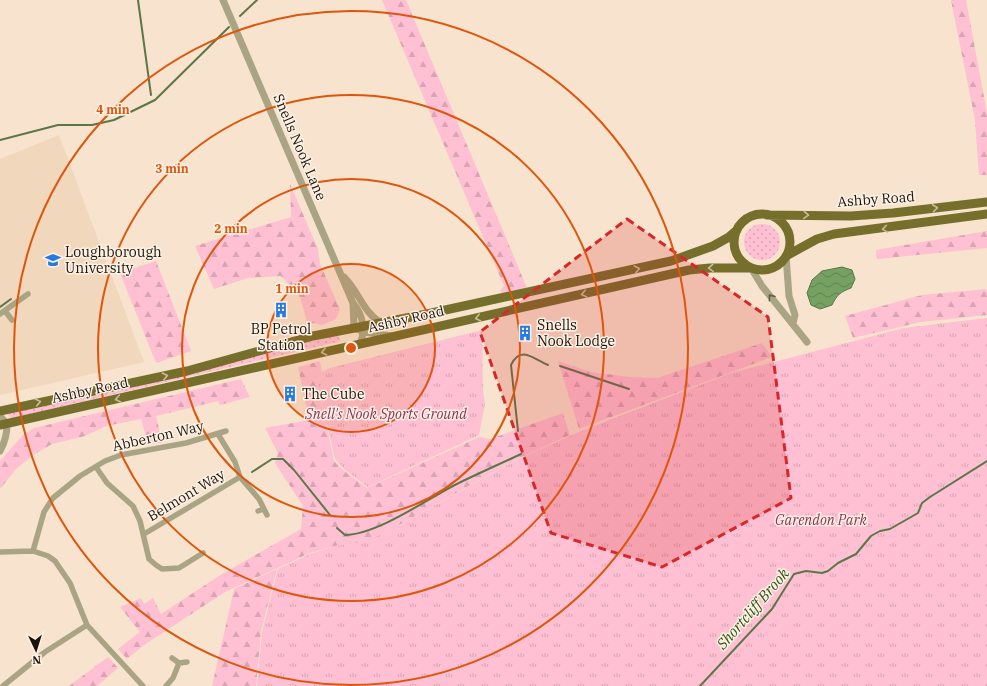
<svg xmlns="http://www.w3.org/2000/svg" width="987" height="686" font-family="'IBM Plex Serif',serif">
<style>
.built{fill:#f1d7bc}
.grass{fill:url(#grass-dots)}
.forest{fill:url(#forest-firs)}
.park{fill:url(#park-tufts)}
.water{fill:url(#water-waves);stroke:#5a7748}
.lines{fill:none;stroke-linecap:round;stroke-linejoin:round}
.stream{stroke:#5a7748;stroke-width:2}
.minor{stroke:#a9a584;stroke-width:5.5}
.tertiary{stroke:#a9a584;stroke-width:7}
.primary{stroke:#766e2b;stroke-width:9}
.oneway{stroke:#c8bd9b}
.oneway2{stroke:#625c48}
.marked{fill:#d62828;fill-opacity:0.2;stroke:#d62828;stroke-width:3;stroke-dasharray:8 5;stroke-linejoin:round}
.ring{fill:none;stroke:#de560c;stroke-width:2}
.labels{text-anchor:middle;stroke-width:3;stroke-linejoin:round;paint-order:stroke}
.street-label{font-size:14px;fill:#1b140d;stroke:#fef2e5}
.poi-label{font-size:14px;fill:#1b140d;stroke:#fef2e5;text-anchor:start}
.park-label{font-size:14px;font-style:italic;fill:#8f3056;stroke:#fef2e5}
.water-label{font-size:15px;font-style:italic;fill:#2a5513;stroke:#fef2e5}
.centre{fill:#de560c;stroke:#fef2e5;stroke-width:2}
.ring-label{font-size:12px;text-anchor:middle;font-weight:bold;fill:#de560c;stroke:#fef2e5;stroke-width:3;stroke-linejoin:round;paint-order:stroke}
</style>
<defs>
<pattern id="grass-dots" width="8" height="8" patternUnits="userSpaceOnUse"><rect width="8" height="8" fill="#fec0d2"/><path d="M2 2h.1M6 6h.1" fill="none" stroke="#d9a4b3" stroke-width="1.8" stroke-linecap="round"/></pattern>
<pattern id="forest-firs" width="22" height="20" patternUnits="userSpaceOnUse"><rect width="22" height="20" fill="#fec0d2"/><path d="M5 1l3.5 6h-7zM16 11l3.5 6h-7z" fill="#d9a4b3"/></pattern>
<pattern id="park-tufts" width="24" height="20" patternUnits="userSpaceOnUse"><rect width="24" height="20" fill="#fec0d2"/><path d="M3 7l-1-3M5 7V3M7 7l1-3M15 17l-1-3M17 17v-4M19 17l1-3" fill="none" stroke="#d9a4b3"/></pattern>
<pattern id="water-waves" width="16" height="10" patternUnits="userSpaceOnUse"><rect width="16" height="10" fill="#75a262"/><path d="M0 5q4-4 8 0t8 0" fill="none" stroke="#5f834f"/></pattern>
</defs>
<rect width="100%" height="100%" fill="#f7e3ce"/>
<path class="built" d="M59,135L144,362L0,395V159Z"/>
<path class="grass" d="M744 242a18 18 0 1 1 36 0a18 18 0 1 1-36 0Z
M337,335L341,340L338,342L12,418L8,416L9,413Z"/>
<path class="forest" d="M382,0H406L527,288L504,294L500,291L504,286Z
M951,0H966L987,113V175H979L975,120Z
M290,184L318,249L320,264L340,309L336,319L322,325L307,322L300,297L281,276L248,278L214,289L195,246L291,217Z
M987,231V248L877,259L876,250Z
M156,261L191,351L156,363L120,273Z
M987,289V315L921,322L853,338L845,316L922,295Z
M762,343L772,357L579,429L558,361L591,372L630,377L657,378Z
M320,361L322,372L318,386L334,461L343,470L367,488L479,437L490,439L563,413L570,435L517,459L383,534L357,543L335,546L310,553L225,592L144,645L127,659L118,649L140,632L120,607L141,598L144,604L153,598L161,614L222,574L301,529L303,506L275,463L278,453L265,428L309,420L298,367Z
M241,379L250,397L220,405L218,401L156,416L162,442L148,444L141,419L106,426L85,436L52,444L33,455L16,469L0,489V461L23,435L34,428Z
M277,569L261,631L256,686H212L234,589Z
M108,657L118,668L97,686H69Z"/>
<path class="park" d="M987,318V686H257L262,632L278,569L310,554L335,546L357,543L383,534L518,459L581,431L731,373L904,328Z
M482,330L483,391L485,404L479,435L368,487L345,470L335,459L318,386L322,372L330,368Z"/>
<path class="water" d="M842,267L852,270L855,279L851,288C840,292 837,295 832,305L820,309L811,305L807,293L812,280L822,271Z"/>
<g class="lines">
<path class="stream" d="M138,0L151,95
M240,16L257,0
M0,140L58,125H92L114,120L155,100L229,27
M0,307L11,299
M560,366L629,389
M518,431L511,365C521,345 533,359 548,365
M252,472L272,459H283L294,470L330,515
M337,528L345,535C377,534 423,502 451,487C474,475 498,465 521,454
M700,686L772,609L794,574L806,571L822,573L828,571L838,563L856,554L871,536L880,531L890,529L918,513L922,503L930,497L987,461"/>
<path class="minor" d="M5,311L12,320
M0,314L28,294
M218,434L235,462L240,477L259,499L267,515
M96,467L107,483L133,506L140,521L149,559L156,565L162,569L179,568L203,553
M258,511L264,509
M144,534L240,477
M33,551L44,512L53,498L80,476L105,461L121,455L186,443L226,431
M0,552L33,551L48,556L55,561L70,583L87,625L143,686
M172,658L179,663L187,662
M3,686L45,652L87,625
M166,686L173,678L179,663"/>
<path class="tertiary" d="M223,0L353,303C363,315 366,330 360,344
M786,256L789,296L795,315L793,323
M751,268L762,286L807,342
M344,277C359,292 363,312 381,323
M353,303L354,328L364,332L391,336
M0,416L7,424C7,434 5,442 0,451"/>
<path class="primary" d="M734 242a28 28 0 1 1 56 0a28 28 0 1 1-56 0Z
M767,215L851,216L893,213L987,202
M786,256L817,239L834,234L987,214
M0,411L187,371L313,336L427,314L671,261L713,246L729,237L737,230
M0,425L689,270L710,268H750"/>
</g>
<defs><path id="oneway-chevron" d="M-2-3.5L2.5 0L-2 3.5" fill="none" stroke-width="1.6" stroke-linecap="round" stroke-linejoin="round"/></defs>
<g class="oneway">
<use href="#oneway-chevron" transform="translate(935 208) rotate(-7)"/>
<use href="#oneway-chevron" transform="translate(806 215) rotate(3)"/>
<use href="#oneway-chevron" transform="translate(885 229) rotate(171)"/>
<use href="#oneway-chevron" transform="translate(711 268) rotate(176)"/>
<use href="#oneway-chevron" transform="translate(637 269) rotate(-12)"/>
<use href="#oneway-chevron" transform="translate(584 294) rotate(167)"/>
<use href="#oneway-chevron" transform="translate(478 318) rotate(167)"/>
<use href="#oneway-chevron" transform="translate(324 352) rotate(167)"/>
<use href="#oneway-chevron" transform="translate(165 376) rotate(-13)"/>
<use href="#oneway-chevron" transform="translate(118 399) rotate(168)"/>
<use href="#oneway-chevron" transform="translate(38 402) rotate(-13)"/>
</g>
<use class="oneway2" href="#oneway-chevron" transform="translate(771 297) rotate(-128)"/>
<path class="marked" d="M627,219L768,317L791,498L662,567L551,533L480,332Z"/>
<circle cx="351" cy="348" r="84" fill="#de560c" fill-opacity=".12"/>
<g class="ring">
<circle cx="351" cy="348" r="84"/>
<circle cx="351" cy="348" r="169"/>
<circle cx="351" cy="348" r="253"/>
<circle cx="351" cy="348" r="337"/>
</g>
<defs>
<symbol id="university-bare" viewBox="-9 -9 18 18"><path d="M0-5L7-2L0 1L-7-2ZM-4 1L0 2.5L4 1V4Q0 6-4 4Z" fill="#247be6" stroke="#fef2e5" stroke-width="2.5" paint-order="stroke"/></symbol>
<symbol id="building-bare" viewBox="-9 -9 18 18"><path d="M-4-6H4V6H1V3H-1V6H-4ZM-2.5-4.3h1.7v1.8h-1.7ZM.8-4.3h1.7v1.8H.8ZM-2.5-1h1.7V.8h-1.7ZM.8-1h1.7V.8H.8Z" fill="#247be6" stroke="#fef2e5" stroke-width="2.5" paint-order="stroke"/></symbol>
</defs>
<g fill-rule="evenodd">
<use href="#university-bare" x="42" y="249" width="22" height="22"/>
<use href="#building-bare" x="270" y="299" width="22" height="22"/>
<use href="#building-bare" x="514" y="322" width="22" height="22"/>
<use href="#building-bare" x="279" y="383" width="22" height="22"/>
</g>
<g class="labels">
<g class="street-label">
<text transform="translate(300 147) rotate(67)" y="5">Snells Nook Lane</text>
<text transform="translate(876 199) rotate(-4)" y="5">Ashby Road</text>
<text transform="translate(406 319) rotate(-13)" y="5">Ashby Road</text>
<text transform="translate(90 390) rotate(-12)" y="5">Ashby Road</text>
<text transform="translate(158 436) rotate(-13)" y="5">Abberton Way</text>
<text transform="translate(186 495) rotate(-31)" y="5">Belmont Way</text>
</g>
<g class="poi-label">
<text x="65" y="257">Loughborough<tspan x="65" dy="16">University</tspan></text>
<text x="537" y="330">Snells<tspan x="537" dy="16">Nook Lodge</tspan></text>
<text x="281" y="334" text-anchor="middle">BP Petrol<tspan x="281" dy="16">Station</tspan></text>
<text x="302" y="399">The Cube</text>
</g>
<g class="park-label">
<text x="386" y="419">Snell's Nook Sports Ground</text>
<text x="821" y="525">Garendon Park</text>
</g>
<g class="water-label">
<text transform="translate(753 609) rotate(-49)" y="5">Shortcliff Brook</text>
</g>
</g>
<circle cx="351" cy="348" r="6" class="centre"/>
<g class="ring-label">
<text x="113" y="114">4 min</text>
<text x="172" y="173">3 min</text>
<text x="231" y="233">2 min</text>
<text x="292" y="293">1 min</text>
</g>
<g transform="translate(36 650) rotate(176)" stroke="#fef2e5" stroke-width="3" paint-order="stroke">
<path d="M0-3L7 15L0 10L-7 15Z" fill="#1b140d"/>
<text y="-6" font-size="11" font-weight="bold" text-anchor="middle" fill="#1b140d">N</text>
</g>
</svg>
